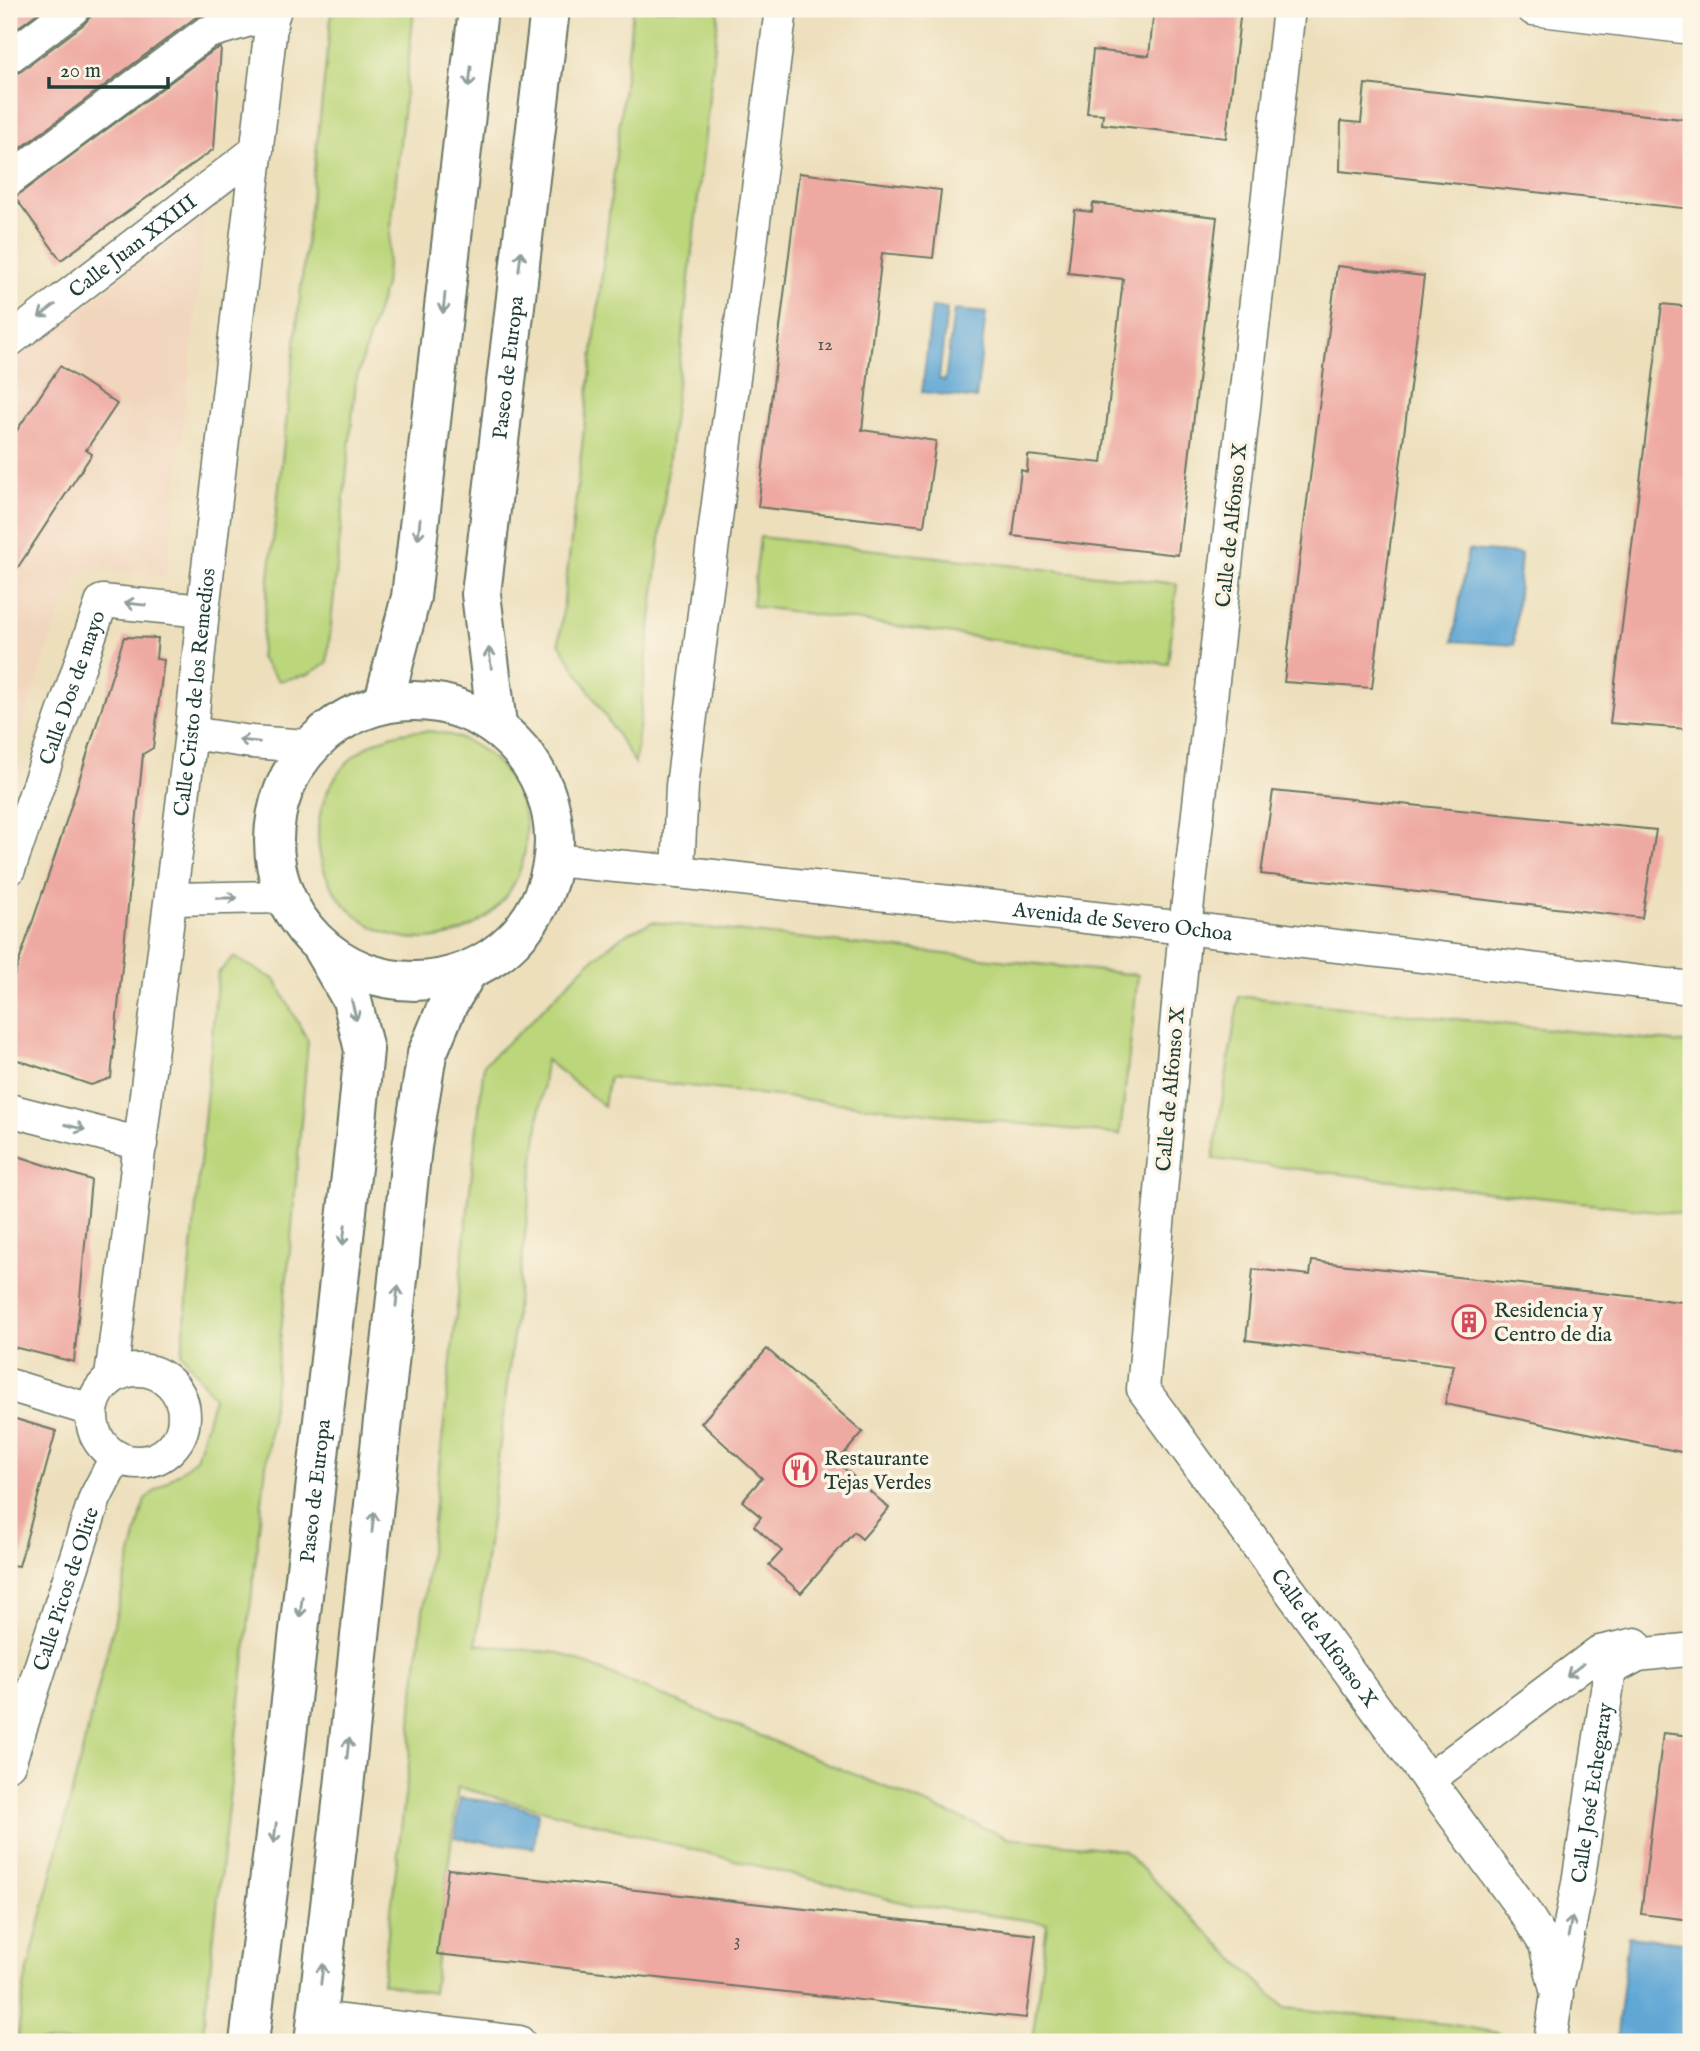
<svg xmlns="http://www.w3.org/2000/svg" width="1700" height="2051" font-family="'IM FELL English',serif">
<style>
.built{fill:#f1d5bd}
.green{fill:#bcd67b;stroke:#6e8a58;stroke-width:2}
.water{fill:#60a7d6;stroke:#407285;stroke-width:2}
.building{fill:#eea9a2}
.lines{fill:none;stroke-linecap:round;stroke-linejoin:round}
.street-casing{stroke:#677664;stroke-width:35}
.primary-casing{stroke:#677664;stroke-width:42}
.street{stroke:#fff;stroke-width:32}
.primary{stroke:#fff;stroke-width:38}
.oneway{stroke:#8f9e9a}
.labels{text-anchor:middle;stroke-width:7;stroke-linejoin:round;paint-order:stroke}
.number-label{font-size:18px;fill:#535850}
.street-label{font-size:21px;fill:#1f3d34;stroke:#fcf5e5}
.poi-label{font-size:21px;fill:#1f3d34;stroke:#fcf5e5;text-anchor:start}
</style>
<rect width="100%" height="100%" fill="#fcf5e5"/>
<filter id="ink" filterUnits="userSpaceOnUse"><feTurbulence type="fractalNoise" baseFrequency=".0143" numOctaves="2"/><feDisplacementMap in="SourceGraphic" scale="14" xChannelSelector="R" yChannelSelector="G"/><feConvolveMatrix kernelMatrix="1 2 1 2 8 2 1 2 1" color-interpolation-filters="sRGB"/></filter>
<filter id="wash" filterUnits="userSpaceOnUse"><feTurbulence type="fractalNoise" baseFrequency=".00686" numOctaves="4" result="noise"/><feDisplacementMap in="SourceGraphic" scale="28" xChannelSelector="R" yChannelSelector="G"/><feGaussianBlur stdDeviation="1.57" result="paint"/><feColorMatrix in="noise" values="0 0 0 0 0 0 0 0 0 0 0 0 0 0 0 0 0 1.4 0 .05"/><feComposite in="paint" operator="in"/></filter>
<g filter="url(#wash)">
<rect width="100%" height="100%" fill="#eddfbc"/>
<path class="built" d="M206,214L167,576L81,569L58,618L9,767V363Z"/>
<path class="green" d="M332,9H414L385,285L356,381L327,663L307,675L279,681L260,658Z
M633,9H719L635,763L559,643Z
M760,537L1177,584L1168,664L752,606Z
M318 835a104 104 0 1 1 208 0a104 104 0 1 1-208 0Z
M652,922L1138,975L1120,1135L609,1077L604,1106L546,1060L476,1644L559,1653L1009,1838L1123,1850L1285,2008L1447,2024L1499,2033L1498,2042H1032L1047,1923L909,1904L679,1846L458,1787L433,1993L382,1983L409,1764L412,1710L484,1064L525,1027L587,964L622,936Z
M234,957L275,980L308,1041L290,1250L202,2042H17L25,1982L145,1499L196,1459L214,1397L182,1354L218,973Z
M1239,996L1691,1044V1215L1213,1159Z"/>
<path class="water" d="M932,307L947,309L939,379L945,381L954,310L986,313L976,399L922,392Z
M1468,550L1521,554L1514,645L1453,641Z
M460,1798L505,1803L538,1812L534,1848L455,1838Z
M1628,1936L1691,1943V2003L1687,2042H1616Z"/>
<g id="blocks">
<path class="building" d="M9,9H43L9,34Z
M91,9H223L195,18L9,157V75L20,72L84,24L90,17Z
M1154,9H1241L1226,138L1102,124L1103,114L1087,113L1093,50L1149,56Z
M221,48L214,149L61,260L15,197L214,50Z
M1365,84L1691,120V209L1340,171L1341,121L1361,123Z
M799,173L941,190L933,258L882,253L862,430L936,441L924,526L758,507Z
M1093,203L1217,217L1178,555L1013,536L1021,470L1027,472L1028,455L1102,463L1123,279L1068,273L1075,210L1092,212Z
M1337,266L1424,276L1372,688L1284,682Z
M1662,304L1691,307V695L1687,729L1610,723Z
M60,366L117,404L86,450L92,454L9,581V442Z
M124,637L158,638L156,659L164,660L153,748L143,754L111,1078L91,1085L9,1057V991L59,844Z
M1273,791L1656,830L1642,918L1261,874Z
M9,1153L91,1180L74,1362L9,1346Z
M1312,1261L1691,1303V1454L1445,1404L1454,1365L1246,1340L1253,1269L1310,1275Z
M767,1349L863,1432L837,1462L889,1508L862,1539L854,1532L801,1593L769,1565L782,1551L754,1526L761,1517L742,1501L762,1478L701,1423Z
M9,1417L56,1431L19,1566L9,1565Z
M1663,1733L1691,1736V1920L1641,1914Z
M448,1869L1036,1935L1026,2018L437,1954Z"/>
</g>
</g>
<g filter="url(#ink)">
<use href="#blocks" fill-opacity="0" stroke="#677664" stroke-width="2"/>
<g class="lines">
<defs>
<g id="street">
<path id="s1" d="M1289,9L1185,928L1143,1389L1526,1914L1545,1944L1557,1994L1550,2042"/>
<path d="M1533,9L1691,28"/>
<path d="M9,57L73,9"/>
<path d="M9,180L206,33L274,13"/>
<path id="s2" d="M9,341L257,150"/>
<path d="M191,733L251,742L308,746"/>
<path id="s3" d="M554,860L678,872L1185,928L1691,988"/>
<path id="s4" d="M9,869L102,601L203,611"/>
<path d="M678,872L682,786L781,9"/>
<path d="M171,899L283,897"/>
<path d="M9,1110L141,1144"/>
<circle cx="138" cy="1416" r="46"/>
<path id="s5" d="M111,1377L191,733L203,611L273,9"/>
<path d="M9,1385L91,1410"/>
<path id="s6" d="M9,1764L95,1498L116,1457"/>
<path d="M1428,1780L1599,1652L1635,1644"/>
<path id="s7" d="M1559,1981L1578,1883L1610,1670L1638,1655L1685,1650"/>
<path d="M317,2018L519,2042"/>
</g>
<g id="primary">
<circle cx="414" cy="841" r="140"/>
<path d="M384,701L411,597L478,9"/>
<path id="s8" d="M497,725L481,594L550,9"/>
<path id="s9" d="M249,2042L282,1779L355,1141L364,1050L352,1000L323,950"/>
<path d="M314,2042L344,1787L412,1147L427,1054L448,1004L468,971"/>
</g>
</defs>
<use href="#street" class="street-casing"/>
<use href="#primary" class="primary-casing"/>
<use href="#street" class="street"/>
<use href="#primary" class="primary"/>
</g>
<defs><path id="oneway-shaft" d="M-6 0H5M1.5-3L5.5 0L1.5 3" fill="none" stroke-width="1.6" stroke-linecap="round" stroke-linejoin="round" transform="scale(1.75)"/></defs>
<g class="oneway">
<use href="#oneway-shaft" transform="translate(470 77) rotate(96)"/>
<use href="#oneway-shaft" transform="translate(520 261) rotate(-83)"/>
<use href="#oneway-shaft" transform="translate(444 303) rotate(96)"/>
<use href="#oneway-shaft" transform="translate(47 311) rotate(143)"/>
<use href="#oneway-shaft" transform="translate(419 529) rotate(96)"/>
<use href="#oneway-shaft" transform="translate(135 604) rotate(-174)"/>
<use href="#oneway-shaft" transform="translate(490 658) rotate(-97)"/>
<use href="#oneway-shaft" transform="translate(249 741) rotate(-174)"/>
<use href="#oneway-shaft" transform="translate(227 898)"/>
<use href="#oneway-shaft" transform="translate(354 1010) rotate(76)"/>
<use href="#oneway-shaft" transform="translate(75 1127) rotate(15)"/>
<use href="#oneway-shaft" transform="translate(344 1235) rotate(97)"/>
<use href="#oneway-shaft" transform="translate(397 1296) rotate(-84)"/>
<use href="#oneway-shaft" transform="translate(373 1522) rotate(-84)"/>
<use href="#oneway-shaft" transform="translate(301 1607) rotate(97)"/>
<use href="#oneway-shaft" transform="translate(1575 1670) rotate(143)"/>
<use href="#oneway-shaft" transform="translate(348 1748) rotate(-84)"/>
<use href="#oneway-shaft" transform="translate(275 1833) rotate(97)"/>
<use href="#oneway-shaft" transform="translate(1570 1927) rotate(-79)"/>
<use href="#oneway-shaft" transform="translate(322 1974) rotate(-83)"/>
</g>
</g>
<defs>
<symbol id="building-ring" viewBox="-11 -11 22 22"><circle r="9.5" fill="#fcf5e5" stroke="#d1495b" stroke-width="1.5"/><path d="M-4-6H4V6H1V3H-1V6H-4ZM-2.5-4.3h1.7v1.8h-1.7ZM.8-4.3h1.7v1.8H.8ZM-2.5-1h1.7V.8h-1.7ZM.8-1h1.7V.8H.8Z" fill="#d1495b"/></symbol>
<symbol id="restaurant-ring" viewBox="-11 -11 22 22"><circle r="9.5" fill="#fcf5e5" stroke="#d1495b" stroke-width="1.5"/><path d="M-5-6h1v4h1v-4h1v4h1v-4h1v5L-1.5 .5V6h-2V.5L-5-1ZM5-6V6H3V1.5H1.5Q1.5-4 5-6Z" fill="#d1495b"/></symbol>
</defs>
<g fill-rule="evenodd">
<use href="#building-ring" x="1450" y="1303" width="38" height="38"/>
<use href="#restaurant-ring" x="781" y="1451" width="38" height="38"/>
</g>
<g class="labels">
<g class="number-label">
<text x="825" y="350">12</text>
<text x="737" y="1946">3</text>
</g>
<g class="street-label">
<text dy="7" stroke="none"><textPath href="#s2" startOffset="156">Calle Juan XXIII</textPath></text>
<text dy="7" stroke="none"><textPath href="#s8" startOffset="360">Paseo de Europa</textPath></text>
<text transform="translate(1231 525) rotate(-84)" y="7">Calle de Alfonso X</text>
<text dy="7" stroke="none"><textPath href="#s4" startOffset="192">Calle Dos de mayo</textPath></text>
<text dy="7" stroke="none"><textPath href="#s5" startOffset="690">Calle Cristo de los Remedios</textPath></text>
<text dy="7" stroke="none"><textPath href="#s3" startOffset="572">Avenida de Severo Ochoa</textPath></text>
<text transform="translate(1170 1089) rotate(-85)" y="7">Calle de Alfonso X</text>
<text dy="7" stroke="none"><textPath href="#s9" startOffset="555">Paseo de Europa</textPath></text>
<text dy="7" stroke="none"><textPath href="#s6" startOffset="184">Calle Picos de Olite</textPath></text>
<text dy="7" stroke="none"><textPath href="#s1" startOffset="1696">Calle de Alfonso X</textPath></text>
<text dy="7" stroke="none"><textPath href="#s7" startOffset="191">Calle José Echegaray</textPath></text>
</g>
<g class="poi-label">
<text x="1494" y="1317">Residencia y<tspan x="1494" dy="24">Centro de dia</tspan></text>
<text x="824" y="1465">Restaurante<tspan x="824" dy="24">Tejas Verdes</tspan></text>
</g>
</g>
<rect width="1700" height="2051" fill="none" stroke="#fcf5e5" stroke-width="35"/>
<path d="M49 77v10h119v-10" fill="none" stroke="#1f3d34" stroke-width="3.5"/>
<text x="60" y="77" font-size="21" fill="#1f3d34" stroke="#fcf5e5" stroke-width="5" paint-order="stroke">20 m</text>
</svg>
